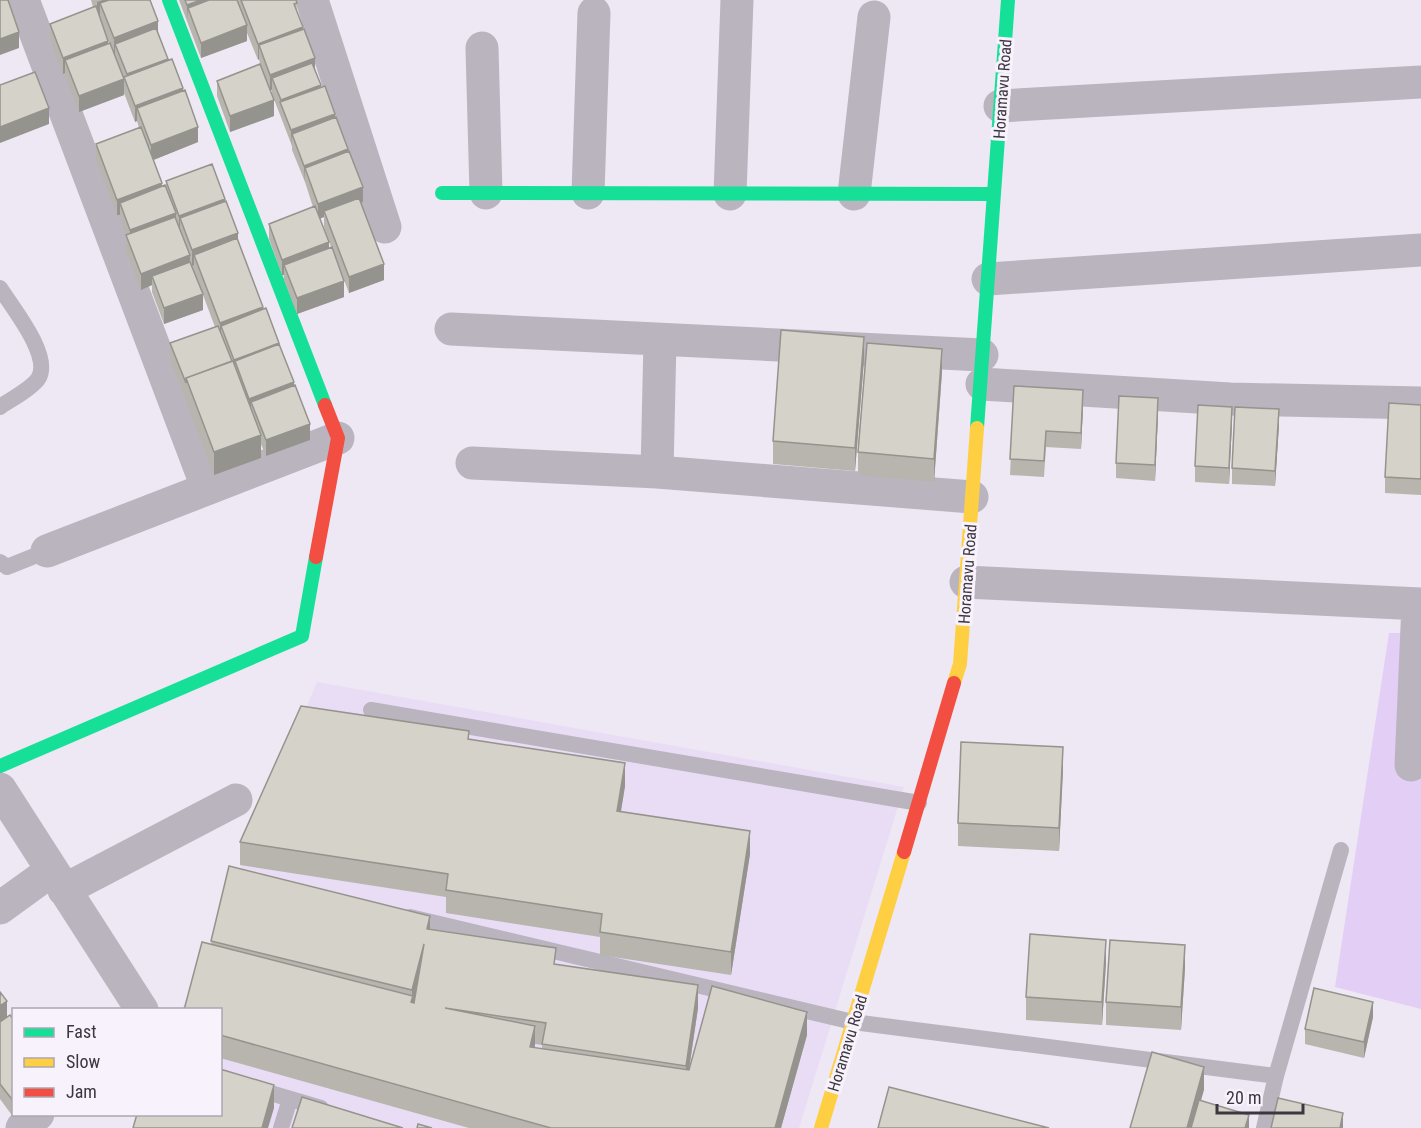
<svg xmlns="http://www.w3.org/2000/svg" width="1421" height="1128" font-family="'Roboto Condensed',sans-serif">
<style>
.built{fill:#e8ddf4}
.green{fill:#e3cff6}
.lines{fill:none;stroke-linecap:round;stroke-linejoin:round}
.lane{stroke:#bab4bf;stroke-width:16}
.street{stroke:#bab4bf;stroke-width:33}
.fast{stroke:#16e098;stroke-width:14}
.slow{stroke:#ffcf43;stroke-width:14}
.jam{stroke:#f24e42;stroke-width:14}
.wall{fill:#b7b5ad;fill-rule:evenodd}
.shaded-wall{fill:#95938d}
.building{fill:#d5d2c9;stroke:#95938d;stroke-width:1.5}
.labels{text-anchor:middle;stroke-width:6;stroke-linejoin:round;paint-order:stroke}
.street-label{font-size:16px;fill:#3b3640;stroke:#f7f2fc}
</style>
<rect width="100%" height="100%" fill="#eee7f4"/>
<path class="built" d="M317,682L904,787L799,1128H134L220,1114V1010L182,1009Z"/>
<path class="green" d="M1389,633H1421V1009L1335,987Z"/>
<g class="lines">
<path class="lane" d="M0,288C12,307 53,357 38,379C30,390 11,399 0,407
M0,562L7,567L47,551
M371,710L919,803
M410,917L853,1022L1276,1076
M220,1078L321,1108
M281,1128L290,1099
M1264,1128L1276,1076L1341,850"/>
<path class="street" d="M23,0L207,487
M312,0L385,227
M482,48L486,193
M1000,106L1421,82
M588,193L594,13
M730,194L737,0
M854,194L874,17
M988,279L1421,250
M451,329L982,355
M982,384L1230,399L1421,403
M472,463L657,472L972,497
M657,472L660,340
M47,551L338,438
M966,582L1421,604
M1411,765L1418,604
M0,789L142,1010
M64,890L236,800
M0,908L51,871
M22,1128L38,1114"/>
<path class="fast" d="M169,0L325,405
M442,193L994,194
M977,428L1008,0
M0,766L302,636L316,557"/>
<path class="slow" d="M954,683L960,664L977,428
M821,1128L904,852"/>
<path class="jam" d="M316,557L338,438L325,405
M904,852L954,683"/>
</g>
<path class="wall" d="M91,0H150L158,34L168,61L183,91L198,142L153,160L162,187H166V181L225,201L238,241L263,309L279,345L294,386L310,440L266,456L261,444V458L214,475L170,359V343L215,327L203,295V310L164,324L152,292V285L141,290L126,251V236L120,218V215H117L96,160V144L139,128L137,121L135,122L124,93V81V95L79,112L65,76V73L63,74L50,39V24L93,7ZM100,17V19L109,43H108Z
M179,0H296L297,12L321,87L335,118L348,151L363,202L361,203L384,280L349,293L339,266L344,297L297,314L284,280V275H282L269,239V224L313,207L305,182L292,150V146L272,94V90H270L274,116L230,132L217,96V81L260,64L259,59L258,60L247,33V41L201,58ZM324,217V227L331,247L329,248L320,219Z
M864,360L855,471L773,464V441Z
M942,372L934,482L858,475V452Z
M1014,386L1083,406L1081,449L1046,447L1044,477L1010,475Z
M1421,405V495L1385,493V477Z
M1158,414L1155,481L1116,478V463Z
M1232,422L1229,484L1195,482V466Z
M1279,425L1275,486L1232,484V468Z
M469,739L625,786L621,812L750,854L731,975L600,955V937L446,913V897L240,865V842Z
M1063,770L1059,851L958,846V823Z
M430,930L556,964L698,1008L689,1070L807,1035L781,1128H469L220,1058V1010L211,941ZM535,1044L542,1045V1049L535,1048Z
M1106,963L1102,1025L1026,1020V997Z
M1185,968L1181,1030L1106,1025V1002Z
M0,992L7,1017L14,1020V1114H19L14,1118L0,1099Z
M1373,1017L1364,1058L1305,1044V1029Z"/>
<path class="shaded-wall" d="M103,0H145L100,3V17L97,18V2Z
M201,0H233L188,8L187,21V5Z
M158,21V37L115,44V53L114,54V38Z
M247,25V41L201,58V43Z
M303,27V43L259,45V59L258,60V44Z
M19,32V48L0,55V39Z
M108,41V56L65,60V73L63,74V58Z
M315,58V74L272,78V90L270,91V75Z
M168,59V74L127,84V74Z
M124,79V95L79,112V96Z
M321,85V101L281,103V100Z
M183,88V104L137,108V121L135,122V106Z
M274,100V116L230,132V116Z
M49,108V124L0,143V127Z
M335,114V129L292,134L291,146V130Z
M198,127V142L151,161V145Z
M348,149V165L305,168L304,182V166Z
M162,183V198L120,203V215H117V200Z
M363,187V202L326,216L324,211V217L318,219V204Z
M225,199V215L180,218V232H179V216Z
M176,213V229L130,246V230Z
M238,233V249L194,255V265L192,266V250Z
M329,242V258L284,265V275H282V260Z
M190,255V271L152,276V285L141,290V274Z
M384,264V280L349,293V277Z
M344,281V297L297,314V298Z
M203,294V310L164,324V308Z
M263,307V323L221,326V339H220V323Z
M864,337V360L855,471V448Z
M279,343V359L235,361L234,375V360Z
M942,349V372L934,482V459Z
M294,382V397L251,402V414L249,415V399Z
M1083,390V406L1081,449V433Z
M1158,398V414L1155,481V465Z
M1232,407V422L1229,484V468Z
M1279,409V425L1275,486V471Z
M310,424V440L266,456V440Z
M261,435V458L214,475V452Z
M1063,747V770L1059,851V828Z
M625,763V786L617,834V811Z
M750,831V854L731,975V952Z
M430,916V939L427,929Z
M1106,940V963L1102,1025V1002Z
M424,944L413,1010L411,1002L412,998V990Z
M1185,945V968L1181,1030V1007Z
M698,985V1008L686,1089V1066Z
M7,1001V1024L0,1029V1006Z
M1373,1002V1017L1364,1058V1042Z
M807,1012V1035L781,1128H775Z
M535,1026V1049L530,1047Z
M1204,1067V1090L1193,1128H1187Z
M274,1085V1108L268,1128H262Z
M1343,1113V1128H1340Z
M1249,1115V1128H1245Z"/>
<path class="building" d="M0,0H8L19,32L0,39Z
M109,0H150L158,21L114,38L100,3Z
M185,0H201L187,5Z
M209,0H237L247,25L201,43L188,8Z
M241,0H296L297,3L294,4L303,27L258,44Z
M96,6L108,41L63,58L50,24Z
M156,28L168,59L127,74L115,44Z
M304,29L315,58L270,75L259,45Z
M110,43L124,79L79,96L65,60Z
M172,59L183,88L135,106L124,77Z
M312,63L321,85L281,100L272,78Z
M260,64L274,100L230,116L217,81Z
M35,72L49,108L0,127V85Z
M325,86L335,114L291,130L280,102Z
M185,90L198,127L151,145L137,108Z
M336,117L348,149L304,166L292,134Z
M141,127L162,183L117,200L96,144Z
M349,151L363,187L318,204L305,168Z
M212,164L225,199L179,216L166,181Z
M165,185L176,213L130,230L120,203Z
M359,198L384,264L349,277L324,211Z
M226,201L238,233L192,250L180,218Z
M315,206L329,242L282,260L269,224Z
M175,217L190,255L141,274L126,235Z
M237,238L263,307L220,323L194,255Z
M332,247L344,281L297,298L284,265Z
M190,262L203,294L164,308L152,276Z
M266,308L279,343L234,360L221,326Z
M218,326L232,361L186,378V383L170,343Z
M781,330L864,337L855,448L773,441Z
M867,343L942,349L934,459L858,452Z
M279,344L294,382L249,399L235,361Z
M233,361L261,435L214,452L186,378Z
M295,385L310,424L266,440L251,402Z
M1014,386L1083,390L1081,433L1046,431L1044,461L1010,459Z
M1119,396L1158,398L1155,465L1116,463Z
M1389,403L1421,405V479L1385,477Z
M1198,405L1232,407L1229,468L1195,466Z
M1235,407L1279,409L1275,471L1232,468Z
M301,706L469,731L468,739L625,763L617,811L750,831L731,952L600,932L602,914L446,890L448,874L240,842Z
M961,742L1063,747L1059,828L958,823Z
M229,866L430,916L427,929L556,948L554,964L698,985L686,1066L542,1044L546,1023L445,1008L535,1026L530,1047L689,1070L712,986L807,1012L775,1128H551L220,1035V1010H184L202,942L413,996L411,1002L414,1003L424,944L412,990L211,941Z
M1030,934L1106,940L1102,1002L1026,997Z
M1110,940L1185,945L1181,1007L1106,1002Z
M1314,988L1373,1002L1364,1042L1305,1029Z
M0,992L7,1001L0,1006Z
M10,1015L14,1020V1102L0,1084V1022Z
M1152,1052L1204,1067L1187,1128H1130Z
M220,1069L274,1085L262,1128H133L137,1114H220Z
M889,1087L1049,1128H878Z
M302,1097L403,1128H292Z
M1278,1098L1343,1113L1340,1128H1271Z
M1199,1100L1249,1115L1245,1128H1191Z
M418,1124L432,1128H417Z"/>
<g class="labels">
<g class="street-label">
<text transform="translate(1002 89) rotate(-86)" y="6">Horamavu Road</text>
<text transform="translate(967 574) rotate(-86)" y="6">Horamavu Road</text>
<text transform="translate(847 1043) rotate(-73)" y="6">Horamavu Road</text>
</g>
</g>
<rect x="12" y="1008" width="210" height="108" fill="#f7f2fc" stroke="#aca7b1" stroke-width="1.5"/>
<rect x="24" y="1028" width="30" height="9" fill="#16e098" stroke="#aca7b1" stroke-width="1.5"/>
<text x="66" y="1038" font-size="18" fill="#3b3640">Fast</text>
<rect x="24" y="1058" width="30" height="9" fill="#ffcf43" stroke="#aca7b1" stroke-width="1.5"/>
<text x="66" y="1068" font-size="18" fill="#3b3640">Slow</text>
<rect x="24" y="1088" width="30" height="9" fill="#f24e42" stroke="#aca7b1" stroke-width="1.5"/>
<text x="66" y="1098" font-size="18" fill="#3b3640">Jam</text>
<path d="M1217 1104v9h86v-9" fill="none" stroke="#3b3640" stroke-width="3"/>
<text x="1226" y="1104" font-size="18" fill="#3b3640" stroke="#f7f2fc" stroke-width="4.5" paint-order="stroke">20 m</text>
</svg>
